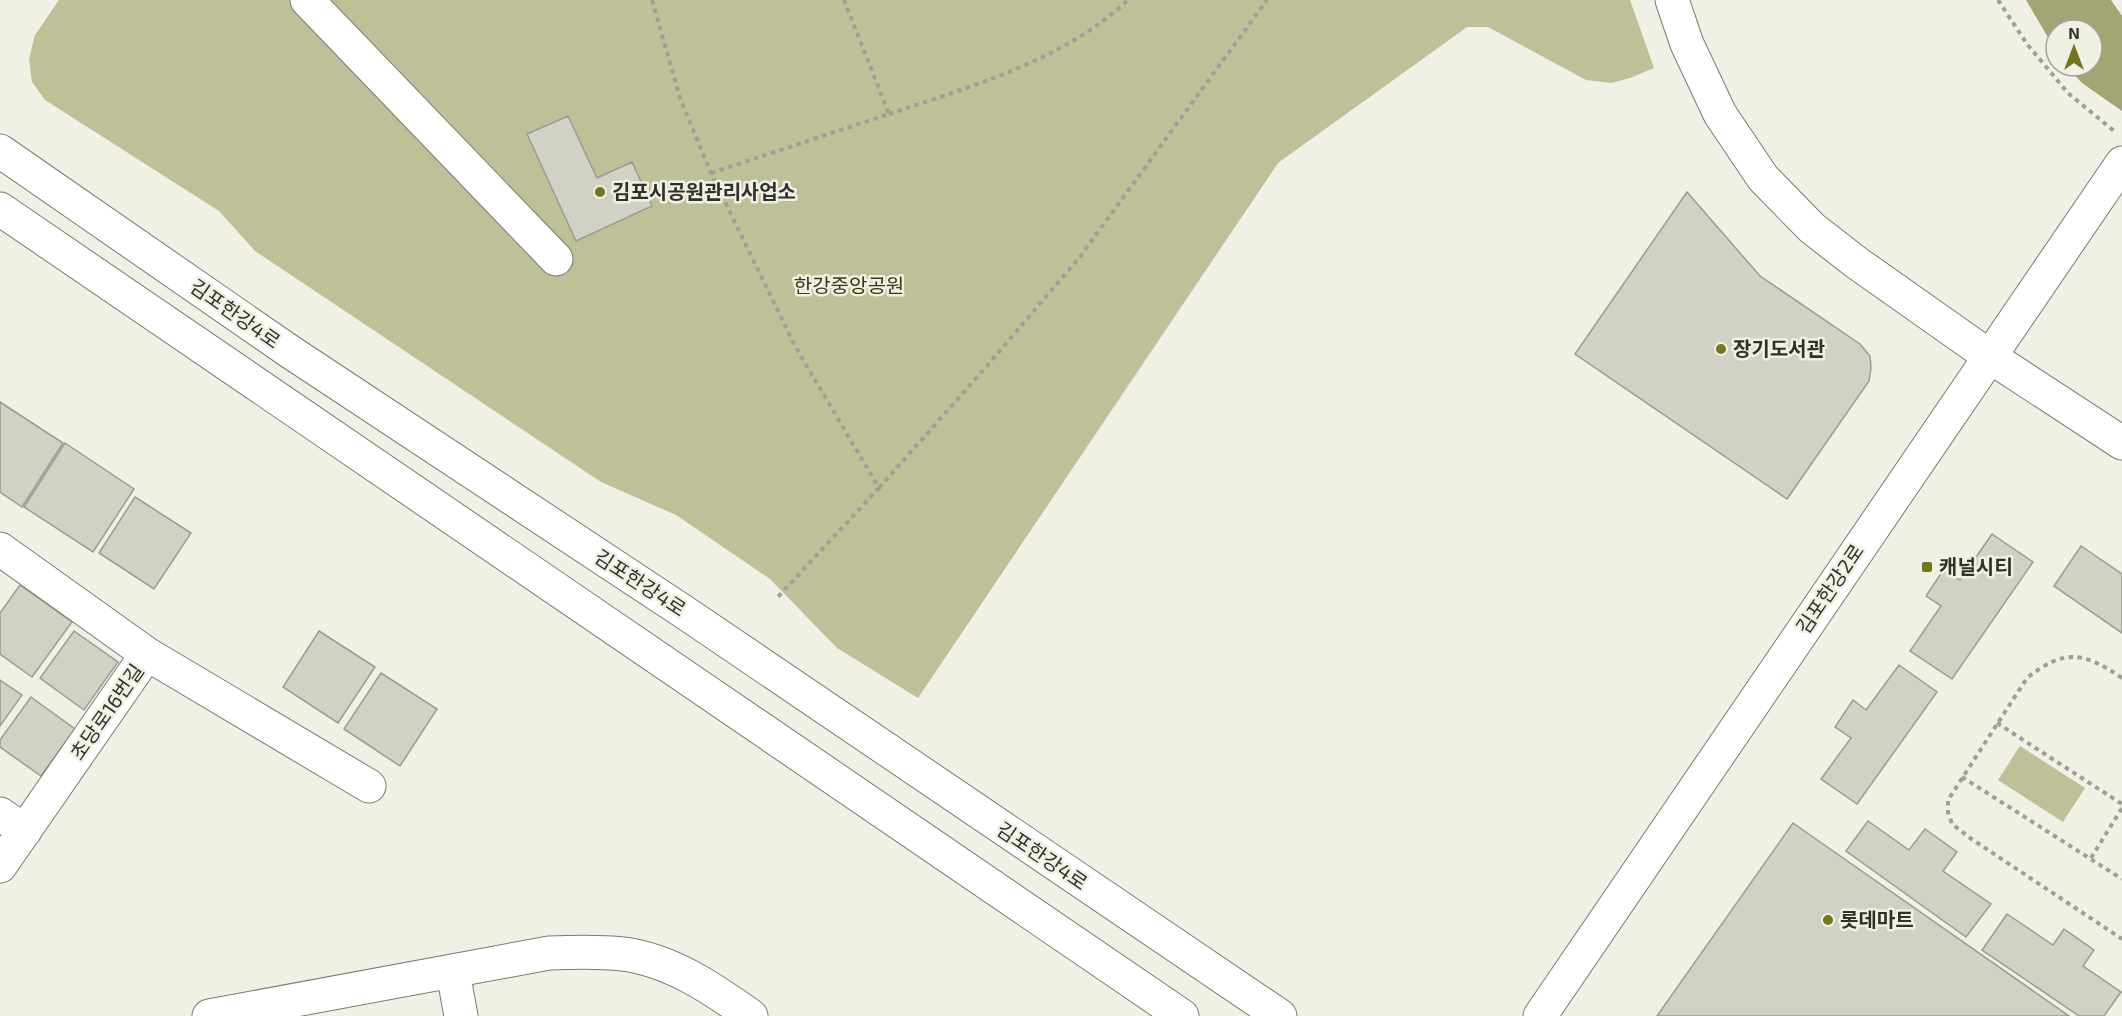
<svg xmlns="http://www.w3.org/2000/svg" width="2122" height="1016" font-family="'Exo 2','Noto Sans KR',sans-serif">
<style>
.green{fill:#bec097}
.water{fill:#a3a574}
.building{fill:#d1d1c6;stroke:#9b9c91;stroke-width:1.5}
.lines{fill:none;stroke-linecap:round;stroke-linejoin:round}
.minor-casing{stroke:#7a7b71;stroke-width:35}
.path{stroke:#9f9f97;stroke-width:4;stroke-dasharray:4.5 4.5;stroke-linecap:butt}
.minor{stroke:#fff;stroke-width:33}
.poi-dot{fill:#75751b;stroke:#f0f0e5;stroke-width:2}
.labels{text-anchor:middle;stroke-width:5;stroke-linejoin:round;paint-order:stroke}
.poi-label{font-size:20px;font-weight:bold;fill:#30302c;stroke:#f0f0e5;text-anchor:start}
.park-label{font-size:20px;fill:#373710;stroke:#f0f0e5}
.street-label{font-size:20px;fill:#30302c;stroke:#f0f0e5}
</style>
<rect width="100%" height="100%" fill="#f0f0e5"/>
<path class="green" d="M59,0H1630L1654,68L1630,78L1611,83L1586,80L1488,27H1467L1278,163L918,698L837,648L770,579L676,515L601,482L255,251L219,211L45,100L32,82L29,59L35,35Z
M2020,746L2085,788L2063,822L1998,780Z"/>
<path class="water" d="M2026,0H2111L2122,16V111L2082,83L2066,66H2092V30H2056V51Z"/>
<path class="building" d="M568,116L597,178L632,162L652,206L576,241L527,134Z
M1687,192L1760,276L1860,344L1870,356L1871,368L1869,381L1787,499L1575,354Z
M0,402L63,443L22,507L0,492Z
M65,443L134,489L93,552L24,507Z
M135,497L191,533L154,589L99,553Z
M1992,534L2033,562L1952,679L1910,651L1941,606L1926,596L1944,569L1960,580Z
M2081,546L2122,574V633L2054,586Z
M20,585L72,622L32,677L0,654V613Z
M74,631L118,662L84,710L40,678Z
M319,631L375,667L338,723L283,687Z
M1899,665L1937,692L1857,804L1821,779L1851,738L1835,727L1853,700L1866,710Z
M381,673L437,709L400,766L344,729Z
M0,680L22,695L0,726Z
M31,697L75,729L41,776L0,747V740Z
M1868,821L1909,850L1925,829L1957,852L1943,871L1991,904L1966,937L1846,851Z
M1793,823L2069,1016H1657Z
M2007,914L2053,945L2064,929L2094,950L2083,966L2121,992L2104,1016H2079L1982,950Z"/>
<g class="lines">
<defs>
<path id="minor" d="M307,0L556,259
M1672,0L1687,44L1720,114L1763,178L1812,228L1857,263L1989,356L2122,443
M0,151L289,351L687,614L1280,1016
M0,209L1182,1016
M0,549L147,654L0,866
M147,654L369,786
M0,814L25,831
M453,972L461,1016
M209,1016L549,953C573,952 598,951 623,954C671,960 713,989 751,1016
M1540,1016L2122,163"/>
</defs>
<use href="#minor" class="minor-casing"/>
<path class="path" d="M652,0L680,98L711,173L795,346L879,488L776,599
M1998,0L2027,44L2068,93L2114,131
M889,114C972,86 1063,61 1128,0
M711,173L889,114L844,0
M879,488L986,367L1079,258L1267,0
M2122,678C2084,652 2065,648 2027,678L1948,800V812L1952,824L1970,838L2122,939
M1997,723L2122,804
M1962,777L2122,879
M2091,858L2122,808"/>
<use href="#minor" class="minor"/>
</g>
<g class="poi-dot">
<circle cx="600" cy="192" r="6"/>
<circle cx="1721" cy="349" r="6"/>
<rect x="1921" y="561" width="12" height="12" rx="3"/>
<circle cx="1828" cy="920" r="6"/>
</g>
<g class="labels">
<g class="poi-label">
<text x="612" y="199">김포시공원관리사업소</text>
<text x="1733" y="356">장기도서관</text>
<text x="1939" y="574">캐널시티</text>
<text x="1840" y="927">롯데마트</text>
</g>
<g class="park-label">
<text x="849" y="293">한강중앙공원</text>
</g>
<g class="street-label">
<text transform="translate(235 314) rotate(35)" y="7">김포한강4로</text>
<text transform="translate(640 583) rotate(33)" y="7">김포한강4로</text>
<text transform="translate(1830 589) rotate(-56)" y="7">김포한강2로</text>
<text transform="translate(107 712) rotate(-55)" y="7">초당로16번길</text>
<text transform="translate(1042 856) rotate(34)" y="7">김포한강4로</text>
</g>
</g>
<g transform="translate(2074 48)"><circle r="28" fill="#f0f0e5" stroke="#a3a39b" stroke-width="1.5"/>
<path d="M0-4.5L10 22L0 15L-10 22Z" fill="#75751b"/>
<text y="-9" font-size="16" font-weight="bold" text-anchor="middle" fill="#30302c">N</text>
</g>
</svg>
